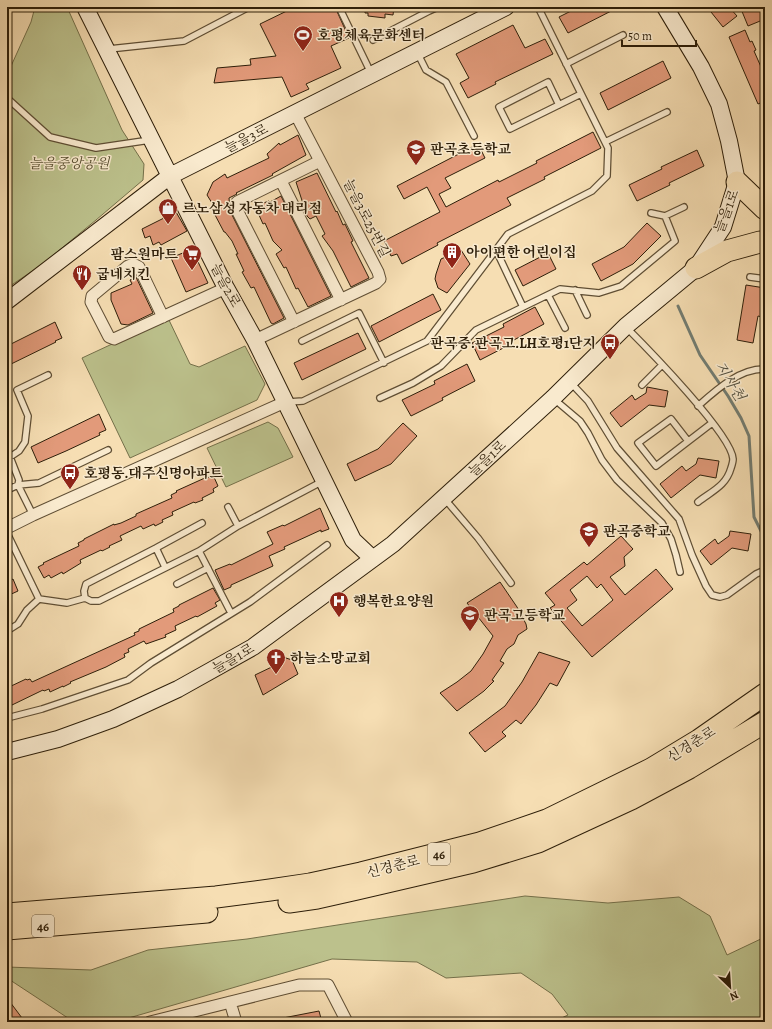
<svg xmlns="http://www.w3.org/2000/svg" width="772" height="1029" font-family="Alegreya,'Noto Serif KR',serif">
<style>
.green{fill:#bcc18c;stroke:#74704a}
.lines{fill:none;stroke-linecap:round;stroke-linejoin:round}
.stream{stroke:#727c71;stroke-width:3}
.building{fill:#e29a7a;stroke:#2d1e09;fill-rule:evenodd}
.lane-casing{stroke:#5f4e34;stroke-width:8}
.street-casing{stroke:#5f4e34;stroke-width:13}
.secondary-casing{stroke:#2d1e09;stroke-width:18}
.highway-casing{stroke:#2d1e09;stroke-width:23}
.lane{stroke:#f9eace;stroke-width:5.5}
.street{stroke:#f9eace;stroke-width:11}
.secondary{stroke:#f9eace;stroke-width:16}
.highway{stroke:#f6deb3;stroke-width:21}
.labels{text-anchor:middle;stroke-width:3;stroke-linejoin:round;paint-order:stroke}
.shield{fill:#f9eace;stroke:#6a5b44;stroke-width:1}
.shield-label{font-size:13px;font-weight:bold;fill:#2d1e09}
.poi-label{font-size:14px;font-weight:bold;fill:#2d1e09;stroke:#f9eace;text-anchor:start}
.street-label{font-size:14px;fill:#2d1e09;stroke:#f9eace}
.park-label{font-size:14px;font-style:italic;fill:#584f30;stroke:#f9eace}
.water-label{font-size:15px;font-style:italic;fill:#504d3d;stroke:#f9eace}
</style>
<rect width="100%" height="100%" fill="#f6deb3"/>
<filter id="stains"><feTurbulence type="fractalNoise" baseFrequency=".005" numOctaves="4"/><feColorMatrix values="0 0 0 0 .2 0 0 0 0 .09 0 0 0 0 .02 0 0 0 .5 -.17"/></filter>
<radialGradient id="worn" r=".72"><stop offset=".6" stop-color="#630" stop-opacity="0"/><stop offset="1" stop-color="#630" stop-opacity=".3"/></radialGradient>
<path class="green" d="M35,7H67L122,130L144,164L143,180L96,220L40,266L7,288V75L31,22Z
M168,318L190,364L199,367L245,346L265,384L257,400L130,458L82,358Z
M268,422L278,428L293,457L226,487L207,448Z
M525,896L608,903L679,897L710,916L727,955L765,937V1022H553L568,1015L552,994L521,973L446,978L417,962L332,959L115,1022H74L7,978V967L91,970L148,950L247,939Z"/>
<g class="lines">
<path class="stream" d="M678,306L700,355L728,396L741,418L749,436L754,517L765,539"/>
</g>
<path class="building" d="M295,7H335L349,38L331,46L341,68L306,84L309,89L291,97L282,77L214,83L217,68L251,65L250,59L276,56L260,24Z
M365,7H394L393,15L385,14V18L368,16V13H365Z
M579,7H619L568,33L559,17Z
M707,7H729L737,16L723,27Z
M746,7H765V19L748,26L741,9Z
M513,25L525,48L545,39L553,54L495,82L496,84L468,98L460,83L469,78L456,54Z
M745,30L750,42L752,41L756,50L754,51L765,76V101L758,104L729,37Z
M663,61L671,78L608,110L600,93Z
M593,132L601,148L544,177L545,179L507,198L511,205L437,243L438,245L402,264L397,254L391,256L384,241L440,212L427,187L404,199L397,186L478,144L485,158L445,178L451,188L439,194L446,207L498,180L499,182L537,163L536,161Z
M298,135L306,155L272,174L273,175L236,193L237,194L229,198L230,211L284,318L273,324L271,323L254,287L251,288L242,272L244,271L236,254H238L232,241L225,232H224L214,213L217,211L207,195L213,182L225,174L227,178L269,158L267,154L279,143L280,145Z
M697,150L704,166L669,183L670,185L637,201L629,185L662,169L661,167Z
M317,173L336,212L337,211L343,225L345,224L353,241L351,242L369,278L351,287L333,251L322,236L325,234L316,216L310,219L307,216L296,182Z
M281,196L331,296L308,307L298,288L296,289L286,267L284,268L276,254L282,250L273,241L265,223L263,224L255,206L269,201L270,202Z
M176,212L187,231L161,245L159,242L153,245L150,236L145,238L142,229Z
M647,223L661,236L633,264L601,281L592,264L624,247Z
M192,249L208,283L186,292L171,258Z
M461,250L470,264L447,293L438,288L435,279L436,274L441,259Z
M548,253L556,269L523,286L515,270Z
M136,277L153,313L128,325L121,324L111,300V293L132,284L130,280Z
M746,285L765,288V305L762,317L758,316L753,343L737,340Z
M433,294L441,310L379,342L371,326Z
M535,307L544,324L512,341L513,343L480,360L472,343L504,327L503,324Z
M55,322L62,338L55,341L56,342L7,366V346Z
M358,333L366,349L302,380L294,363Z
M467,364L475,381L442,398L443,400L411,416L402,400L435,384L434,381Z
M647,387L668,391L665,407L649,405L621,427L610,413L632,395L635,400L646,393Z
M99,414L106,430L99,433L100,435L66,451L38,463L31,447Z
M403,423L417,436L391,464L355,481L347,464L378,449Z
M698,458L719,461L716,478L700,475L671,498L660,484L682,466L686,471L696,464Z
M213,475L218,486L213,489L214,492L202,498L203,500L195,503L194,502L172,512L173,515L162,520L163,522L155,526L154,524L143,529L141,526L120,536L122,540L109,546L110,547L102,551L101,550L80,560L81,563L63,574L62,572L51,578L49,575L44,578L38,567L44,564L43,563L79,546L78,543L84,540V539L114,524V525L121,523L136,516V514L172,498L171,495L177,492L176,491L207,477V478Z
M320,508L329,529L321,532V530L284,547L285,549L269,556L273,566L231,585V587L224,590L215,570L230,564L231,565L273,544L267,532L283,525L284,526Z
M730,531L751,534L748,551L732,548L711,565L700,551L715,539L718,544L729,536Z
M621,536L633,549L624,557L625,566L610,577L625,595L656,569L673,589L592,657L550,608L555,605L545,593L584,562L587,565ZM587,576L597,588L601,584L613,600L582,626L567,608L577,600L570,590Z
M13,579L18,591L7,596V582Z
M500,582L517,607L526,624L527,629L518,635L514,644L507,649L500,661L504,663L492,680L494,681L484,691L457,711L440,693L457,682L471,671L483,654L493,636L467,603Z
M213,588L220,600L215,603L217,606L197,617L196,616L175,626L176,630L165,635L166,637L146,644L144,641L128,649L129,652L124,654L125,657L106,667L70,682L71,683L63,687V686L50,692L49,689L44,691L43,690L12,705L11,703L7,705V688L26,679L27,680L30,679L32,682L135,635L134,633L139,631V629L174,612L173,609L179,606V605Z
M539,652L570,662L557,686L550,683L536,705L521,724L516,720L502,732L506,736L485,752L469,733L505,706L522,682Z
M280,656L292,660L298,674L263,695L255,675L278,664Z
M7,998L25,1022H7Z
M319,1011L322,1022H283V1018Z"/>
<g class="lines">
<defs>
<path id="lane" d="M339,7L371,73
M427,7L429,11L438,7
M373,40L429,11
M109,49L184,41L249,7
M417,52L426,70L446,82L474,136
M566,64L623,35
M7,98L50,137L96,148L150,140
M559,105L548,82L499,107L510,129L581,94
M605,142L667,112
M651,213L665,216L684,207
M496,250L523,307L560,289L599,293L621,286L675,241L665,216
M750,277L765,279
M575,290L587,315
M548,295L565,328
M626,327C647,348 732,435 733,459C733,462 732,465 731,468C726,486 712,491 698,502
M302,341L359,313L384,363
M571,383L588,401L617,448L679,519L692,555L706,586L712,595L720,597L727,595L756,574L765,570
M642,385L662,365
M380,398L413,383L441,366L476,330L523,307
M554,399L580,421L588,433L602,460L617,480L662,523L671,539L676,555L680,572
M288,402L303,401L427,341L508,234L592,191L607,176L608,148L538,7
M698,406C716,390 740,368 765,369
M688,441L671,419L638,443L656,466L712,423
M7,490L18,485L39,483L108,450
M444,498L478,538L511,583
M228,507L238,526
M33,515L18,485L19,480L10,457L19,451L25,442L28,416L17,390L48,375
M7,533L39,599
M156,548L165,567
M199,551L231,613
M177,584L208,568
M85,598L84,591L86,584L156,548L202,523
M7,631L18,624L27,610L39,599L67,603L85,598L91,601H99L199,551L238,526L323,481
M7,718L42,709L128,680L151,663L250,602L327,545"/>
<path id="street" d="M281,181L341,300
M163,317L139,267L133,264L128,266L92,296L91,302L109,337L114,339L226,288
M294,322L236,208L237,202L320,161
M255,340L376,283L380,279L378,272L295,113
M7,528L33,515L285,402
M230,1002L236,1022
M150,1022L299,985H328L347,1022"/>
<path id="secondary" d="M85,7L226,288L255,340L353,540L372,558
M7,301L170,176L506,7
M7,752L58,739L113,719L178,689L253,647L393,544L553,398L626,326L696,268L723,227L737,182L729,141L719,104L701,67L665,7"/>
<path id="highway" d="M737,182L765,209
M696,268L727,251L760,242H765
M289,902L317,898L357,889L473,862L538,842L631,799L689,768L765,722
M7,914L216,897L270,890L310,884L361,873L480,843L547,820L651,769L699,740L765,694
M7,929L207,912"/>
</defs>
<use href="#lane" class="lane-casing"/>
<use href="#street" class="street-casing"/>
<use href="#secondary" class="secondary-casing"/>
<use href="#highway" class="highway-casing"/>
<use href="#lane" class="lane"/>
<use href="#street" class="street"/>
<use href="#secondary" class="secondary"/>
<use href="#highway" class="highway"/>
</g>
<defs>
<symbol id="stadium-pin" viewBox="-11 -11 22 30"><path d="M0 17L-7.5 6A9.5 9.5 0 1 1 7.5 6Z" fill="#8f2418" stroke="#f9eace"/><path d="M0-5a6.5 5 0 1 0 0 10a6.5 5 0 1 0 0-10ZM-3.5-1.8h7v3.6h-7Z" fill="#fff"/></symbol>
<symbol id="school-pin" viewBox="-11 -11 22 30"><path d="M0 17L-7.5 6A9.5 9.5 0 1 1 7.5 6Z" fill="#8f2418" stroke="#f9eace"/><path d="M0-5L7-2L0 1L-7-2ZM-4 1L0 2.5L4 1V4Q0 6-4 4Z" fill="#fff"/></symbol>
<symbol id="shop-pin" viewBox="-11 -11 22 30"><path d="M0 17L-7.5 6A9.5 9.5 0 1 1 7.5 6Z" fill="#8f2418" stroke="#f9eace"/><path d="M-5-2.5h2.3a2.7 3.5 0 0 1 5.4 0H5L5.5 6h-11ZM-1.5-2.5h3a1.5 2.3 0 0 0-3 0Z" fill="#fff"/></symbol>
<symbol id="building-pin" viewBox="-11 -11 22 30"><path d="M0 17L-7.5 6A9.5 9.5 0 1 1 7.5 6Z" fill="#8f2418" stroke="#f9eace"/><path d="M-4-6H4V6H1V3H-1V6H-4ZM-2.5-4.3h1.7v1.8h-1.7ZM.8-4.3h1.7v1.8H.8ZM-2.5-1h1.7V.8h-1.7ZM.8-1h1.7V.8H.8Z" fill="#fff"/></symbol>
<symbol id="supermarket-pin" viewBox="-11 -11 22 30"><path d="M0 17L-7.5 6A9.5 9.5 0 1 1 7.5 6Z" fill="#8f2418" stroke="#f9eace"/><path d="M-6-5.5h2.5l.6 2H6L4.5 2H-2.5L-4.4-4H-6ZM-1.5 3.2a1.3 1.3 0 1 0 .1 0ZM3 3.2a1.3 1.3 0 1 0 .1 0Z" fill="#fff"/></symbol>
<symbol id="restaurant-pin" viewBox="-11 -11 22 30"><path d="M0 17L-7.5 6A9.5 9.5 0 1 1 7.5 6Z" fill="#8f2418" stroke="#f9eace"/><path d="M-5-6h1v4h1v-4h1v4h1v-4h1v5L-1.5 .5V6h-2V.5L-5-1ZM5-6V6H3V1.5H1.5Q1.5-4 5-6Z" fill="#fff"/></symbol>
<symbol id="bus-pin" viewBox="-11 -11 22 30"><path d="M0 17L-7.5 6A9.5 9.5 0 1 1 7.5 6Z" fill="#8f2418" stroke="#f9eace"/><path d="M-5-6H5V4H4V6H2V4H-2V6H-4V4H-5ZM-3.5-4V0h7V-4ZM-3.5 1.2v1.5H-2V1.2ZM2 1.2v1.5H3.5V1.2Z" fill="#fff"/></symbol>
<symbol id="hospital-pin" viewBox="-11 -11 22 30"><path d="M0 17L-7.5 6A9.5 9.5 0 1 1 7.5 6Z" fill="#8f2418" stroke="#f9eace"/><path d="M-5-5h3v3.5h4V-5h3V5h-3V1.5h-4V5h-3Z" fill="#fff"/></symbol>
<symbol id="church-pin" viewBox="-11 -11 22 30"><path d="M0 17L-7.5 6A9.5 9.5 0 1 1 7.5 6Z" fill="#8f2418" stroke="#f9eace"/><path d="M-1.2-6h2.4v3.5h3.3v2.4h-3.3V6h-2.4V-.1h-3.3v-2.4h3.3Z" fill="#fff"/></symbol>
</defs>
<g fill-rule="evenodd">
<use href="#stadium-pin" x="292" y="24" width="22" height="30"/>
<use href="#school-pin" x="405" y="138" width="22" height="30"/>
<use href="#shop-pin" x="157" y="197" width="22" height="30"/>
<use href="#building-pin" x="441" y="241" width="22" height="30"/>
<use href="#supermarket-pin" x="181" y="243" width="22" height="30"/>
<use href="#restaurant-pin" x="71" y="263" width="22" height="30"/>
<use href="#bus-pin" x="599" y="332" width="22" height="30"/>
<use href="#bus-pin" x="59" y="462" width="22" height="30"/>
<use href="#school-pin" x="578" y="520" width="22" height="30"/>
<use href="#hospital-pin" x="328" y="590" width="22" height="30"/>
<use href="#school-pin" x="459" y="604" width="22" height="30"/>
<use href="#church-pin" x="265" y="647" width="22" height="30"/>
</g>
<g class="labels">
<g class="shield">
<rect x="428" y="843" width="22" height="22" rx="3"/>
<rect x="32" y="915" width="22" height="22" rx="3"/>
</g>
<g class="shield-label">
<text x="439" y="859">46</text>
<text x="43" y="931">46</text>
</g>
<g class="poi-label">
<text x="317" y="40">호평체육문화센터</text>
<text x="430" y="154">판곡초등학교</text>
<text x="182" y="213">르노삼성 자동차 대리점</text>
<text x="466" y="257">아이편한 어린이집</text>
<text x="178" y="259" text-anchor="end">팜스원마트</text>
<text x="96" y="279">굽네치킨</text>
<text x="596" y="348" text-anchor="end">판곡중.판곡고.LH호평1단지</text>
<text x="84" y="478">호평동.대주신명아파트</text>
<text x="603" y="536">판곡중학교</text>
<text x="353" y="606">행복한요양원</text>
<text x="484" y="620">판곡고등학교</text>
<text x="290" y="663">하늘소망교회</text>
</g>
<g class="street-label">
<text transform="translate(246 138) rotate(-27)" y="5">늘을3로</text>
<text transform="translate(726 211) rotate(-69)" y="5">늘을1로</text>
<text transform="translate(367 218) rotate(63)" y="5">늘을3로25번길</text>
<text transform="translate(226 285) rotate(62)" y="5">늘을2로</text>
<text transform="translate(487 458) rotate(-43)" y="5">늘을1로</text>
<text transform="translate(233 658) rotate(-30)" y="5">늘을1로</text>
<text transform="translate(691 744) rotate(-32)" y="5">신경춘로</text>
<text transform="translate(393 866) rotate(-14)" y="5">신경춘로</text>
</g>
<g class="park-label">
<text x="69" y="168">늘을중앙공원</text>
</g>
<g class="water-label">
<text transform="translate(730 381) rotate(58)" y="5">지사천</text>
</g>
</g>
<rect width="772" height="1029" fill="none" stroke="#f6deb3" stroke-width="24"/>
<rect x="8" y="8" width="756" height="1013" fill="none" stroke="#2d1e09" stroke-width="2"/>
<rect x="12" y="12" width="748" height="1005" fill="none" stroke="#2d1e09"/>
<g transform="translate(730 987) rotate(155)" stroke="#f9eace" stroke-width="3" paint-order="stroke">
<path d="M0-3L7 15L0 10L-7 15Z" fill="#2d1e09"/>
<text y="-6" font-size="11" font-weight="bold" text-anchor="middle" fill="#2d1e09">N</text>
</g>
<path d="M622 40v6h74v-6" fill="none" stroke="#2d1e09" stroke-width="2"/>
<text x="628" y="40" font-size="12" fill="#2d1e09" stroke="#f9eace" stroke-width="3" paint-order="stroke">50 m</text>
<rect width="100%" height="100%" filter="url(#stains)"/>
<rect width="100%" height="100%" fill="url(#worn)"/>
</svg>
